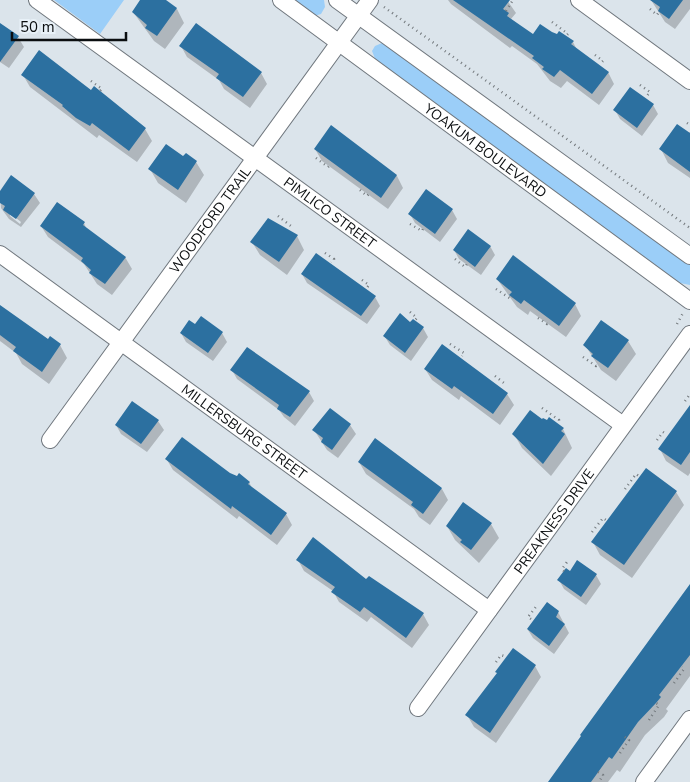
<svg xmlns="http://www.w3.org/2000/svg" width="690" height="782" font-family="'Nunito Sans',sans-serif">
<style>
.green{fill:#9bcef8}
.shadow{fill:#0003;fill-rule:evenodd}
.building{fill:#2c70a0}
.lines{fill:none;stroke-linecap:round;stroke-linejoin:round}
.minor-casing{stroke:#70777e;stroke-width:18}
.path{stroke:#72787c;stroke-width:2.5;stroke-dasharray:1 4;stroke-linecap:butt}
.minor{stroke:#fff;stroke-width:16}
.labels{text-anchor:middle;stroke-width:5;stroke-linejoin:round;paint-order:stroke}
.street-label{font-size:14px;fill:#0b0e10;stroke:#e8f1f8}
</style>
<rect width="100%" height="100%" fill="#dbe4eb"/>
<path class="green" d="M54,0H124L100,34Z
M292,0H324L325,7L321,14L314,16Z
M382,43L387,44L690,265V285L680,283L376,61L372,51L375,46Z"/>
<path class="shadow" d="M141,0H164L177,9L184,23L165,49L154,41L133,12Z
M448,0H507L516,13L511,19L533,36L551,34L573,42L577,50L608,72L614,84L599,105L567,81L561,88L550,81L537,64L512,46L510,48L451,4Z
M651,0H690V9L675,29L665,22Z
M0,24L18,37L24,47L9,68L0,62Z
M181,46L261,73L267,84L250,108L224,89L219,80L187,57Z
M23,75L92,91L145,129L152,141L137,162L99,135L97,138L30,87Z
M653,105L658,114L642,136L620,119L615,110Z
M331,127L397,176L403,188L388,209L322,161L315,149Z
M690,132V178L668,163L661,149Z
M186,154L196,162L204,175L186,203L158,183L150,169L184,158Z
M0,193L34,194L40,203L21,227L9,219L1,208ZM10,213L21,222L20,224L10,216Z
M452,210L457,219L440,242L415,223L410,214Z
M84,223L87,230L125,257L132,269L112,295L97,284L84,264L48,237L41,226Z
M297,236L304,250L287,275L260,255L252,242Z
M490,246L495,255L481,275L459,259L454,250Z
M302,274L375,297L380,306L367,324L307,283Z
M497,279L575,304L581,316L566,337L530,311L528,315L517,307Z
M0,307L49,340L50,338L60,345L67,358L49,384L22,364L16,353L0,341Z
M411,323L423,328L428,337L411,361L390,345L385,337Z
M195,326L222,333L227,342L213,361L186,342L181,333Z
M628,341L636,354L616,381L601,370L585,345Z
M425,369L507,394L514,405L500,425L461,396L459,400L432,380Z
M232,370L309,392L314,401L295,426L284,417L279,410L237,379Z
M132,403L158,421L164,430L147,452L121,434L116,425Z
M690,407V473L688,476L666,461L660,449Z
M542,421L563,429L572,448L551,476L522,448L514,434Z
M350,425L356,434L338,458L327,450L314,430Z
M375,440L442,489L448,500L430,525L419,517L414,509L366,474L359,462Z
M167,460L230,474L249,482L253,490L286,514L292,525L277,545L239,516L237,519L173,470Z
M676,492L684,505L632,578L600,555L593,542Z
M491,524L499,538L479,563L455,540L447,526Z
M298,560L366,580L423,614L429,625L412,648L371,617L367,622L339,602L333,591L304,571Z
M570,573L596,575L601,584L586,605L564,589L559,580Z
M690,587V676L666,709L668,711L664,717L645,735L620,772L617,770L608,782H550Z
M547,604L558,612L569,633L554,654L533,638L528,630Z
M535,666L541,677L496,743L474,727L467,715Z"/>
<path class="building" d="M140,0H166L177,8L157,36L145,28L147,25L132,12Z
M453,0H510L503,9L509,13L507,16L533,34L540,24L552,32L557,34L559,31L574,41L571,44L609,72L592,94L560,70L554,77L542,69L544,67L532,58L534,56Z
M650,0H683L669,19L658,11L660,7Z
M0,23L19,36L0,62Z
M196,23L262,72L243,97L216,78L219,74L179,46Z
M39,50L91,90L94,86L146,128L129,151L92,123L90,126L76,118L62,106L63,105L21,75Z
M630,87L654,104L637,128L613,110Z
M677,124L690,133V172L659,149Z
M331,125L397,175L381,198L314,149Z
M166,144L183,156L186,153L197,161L178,190L148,169Z
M11,175L35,193L16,219L3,210L5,206L0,203V191Z
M426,189L453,209L435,234L408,214Z
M57,202L85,222L83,225L126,257L105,284L89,273L91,270L81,261L83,258L40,226Z
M268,218L298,235L279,262L250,242Z
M468,229L491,246L475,267L453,250Z
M316,253L376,296L361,316L301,274Z
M513,255L576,303L559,326L524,300L521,304L509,295L512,292L496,279Z
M0,305L48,339L50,336L61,344L42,372L13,351L16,347L0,335Z
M400,313L410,322L413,319L424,327L405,353L383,336Z
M201,316L223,332L208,353L180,333L189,320L195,324Z
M601,320L629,340L608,368L591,356L593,354L583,345Z
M442,344L508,393L493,414L454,386L452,389L424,369Z
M247,347L310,391L290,417L277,409L279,405L230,370Z
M132,401L159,420L141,444L115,425Z
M690,405V452L681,465L658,449Z
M330,408L351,424L332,450L321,442L323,438L312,430Z
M530,410L542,419L543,418L547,420L549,417L564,428L561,431L565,434L543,464L512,434Z
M182,437L230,473L237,476L239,473L250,482L248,484L287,513L271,535L232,506L231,509L165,459Z
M375,438L442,488L423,514L411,505L413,502L358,462Z
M646,468L677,491L624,565L591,542Z
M463,502L492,523L471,550L460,542L462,540L446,526Z
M313,537L366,579L369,576L424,613L406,638L364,607L360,612L350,605L331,592L335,587L296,560Z
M577,560L597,574L581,597L557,580L566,568L570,571Z
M690,584V655L659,695L661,697L656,703L638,722L612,759L609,757L591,782H548L581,736L580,735Z
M547,602L559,611L556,617L565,624L549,646L527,629Z
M513,648L536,665L490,733L465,715L497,673L495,672Z"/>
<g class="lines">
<defs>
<g id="minor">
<path id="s1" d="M37,0L623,425"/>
<path id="s2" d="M281,0L690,301"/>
<path d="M337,0L690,256"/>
<path d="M579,0L690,81"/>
<path id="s3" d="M0,254L489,610"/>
<path id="s4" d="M50,440L370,0"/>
<path id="s5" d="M418,708L690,334"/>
<path d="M644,782L690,719"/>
</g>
</defs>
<use href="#minor" class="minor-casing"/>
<path class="path" d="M384,7L690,228
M650,9L657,15L659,12
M506,11L513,0
M552,22L568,34L566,36
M595,55L603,61L601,63
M91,81L102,89L100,91
M640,85L650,92L646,97
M687,123L690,125
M316,158L328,167L330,165
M360,190L367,196L369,194
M278,216L291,226L289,229
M410,224L422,231L423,229
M325,253L334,259L331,262
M455,259L465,267L467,264
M362,280L369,285L366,289
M496,289L511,299L512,297
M410,312L417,318L415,320
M538,318L547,324L549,322
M677,324L683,313
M450,344L464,353L462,356
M583,357L596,366L597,364
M495,376L504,383L502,386
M685,401L690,394
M542,408L559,420L557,423
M657,440L663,432L666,434
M625,489L636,474L640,477
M592,532L603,518L606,520
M564,571L562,569L567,562
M531,619L528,617L538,604
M496,662L501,655L504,656
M674,683L684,669L682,667
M649,720L659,705L656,703
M620,753L629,740L622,735
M598,772L603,775L599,782"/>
<use href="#minor" class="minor"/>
</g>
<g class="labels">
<g class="street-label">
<text dy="5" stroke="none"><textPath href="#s2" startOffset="254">YOAKUM BOULEVARD</textPath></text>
<text dy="5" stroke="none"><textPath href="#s1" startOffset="362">PIMLICO STREET</textPath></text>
<text dy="5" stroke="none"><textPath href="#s4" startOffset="272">WOODFORD TRAIL</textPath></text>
<text dy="5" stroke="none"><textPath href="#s3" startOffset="302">MILLERSBURG STREET</textPath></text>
<text dy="5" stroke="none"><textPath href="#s5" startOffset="231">PREAKNESS DRIVE</textPath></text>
</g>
</g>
<path d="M12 32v8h114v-8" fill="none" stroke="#0b0e10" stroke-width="2.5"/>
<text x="20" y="32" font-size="15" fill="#0b0e10" stroke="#e8f1f8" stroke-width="4" paint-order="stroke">50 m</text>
</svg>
